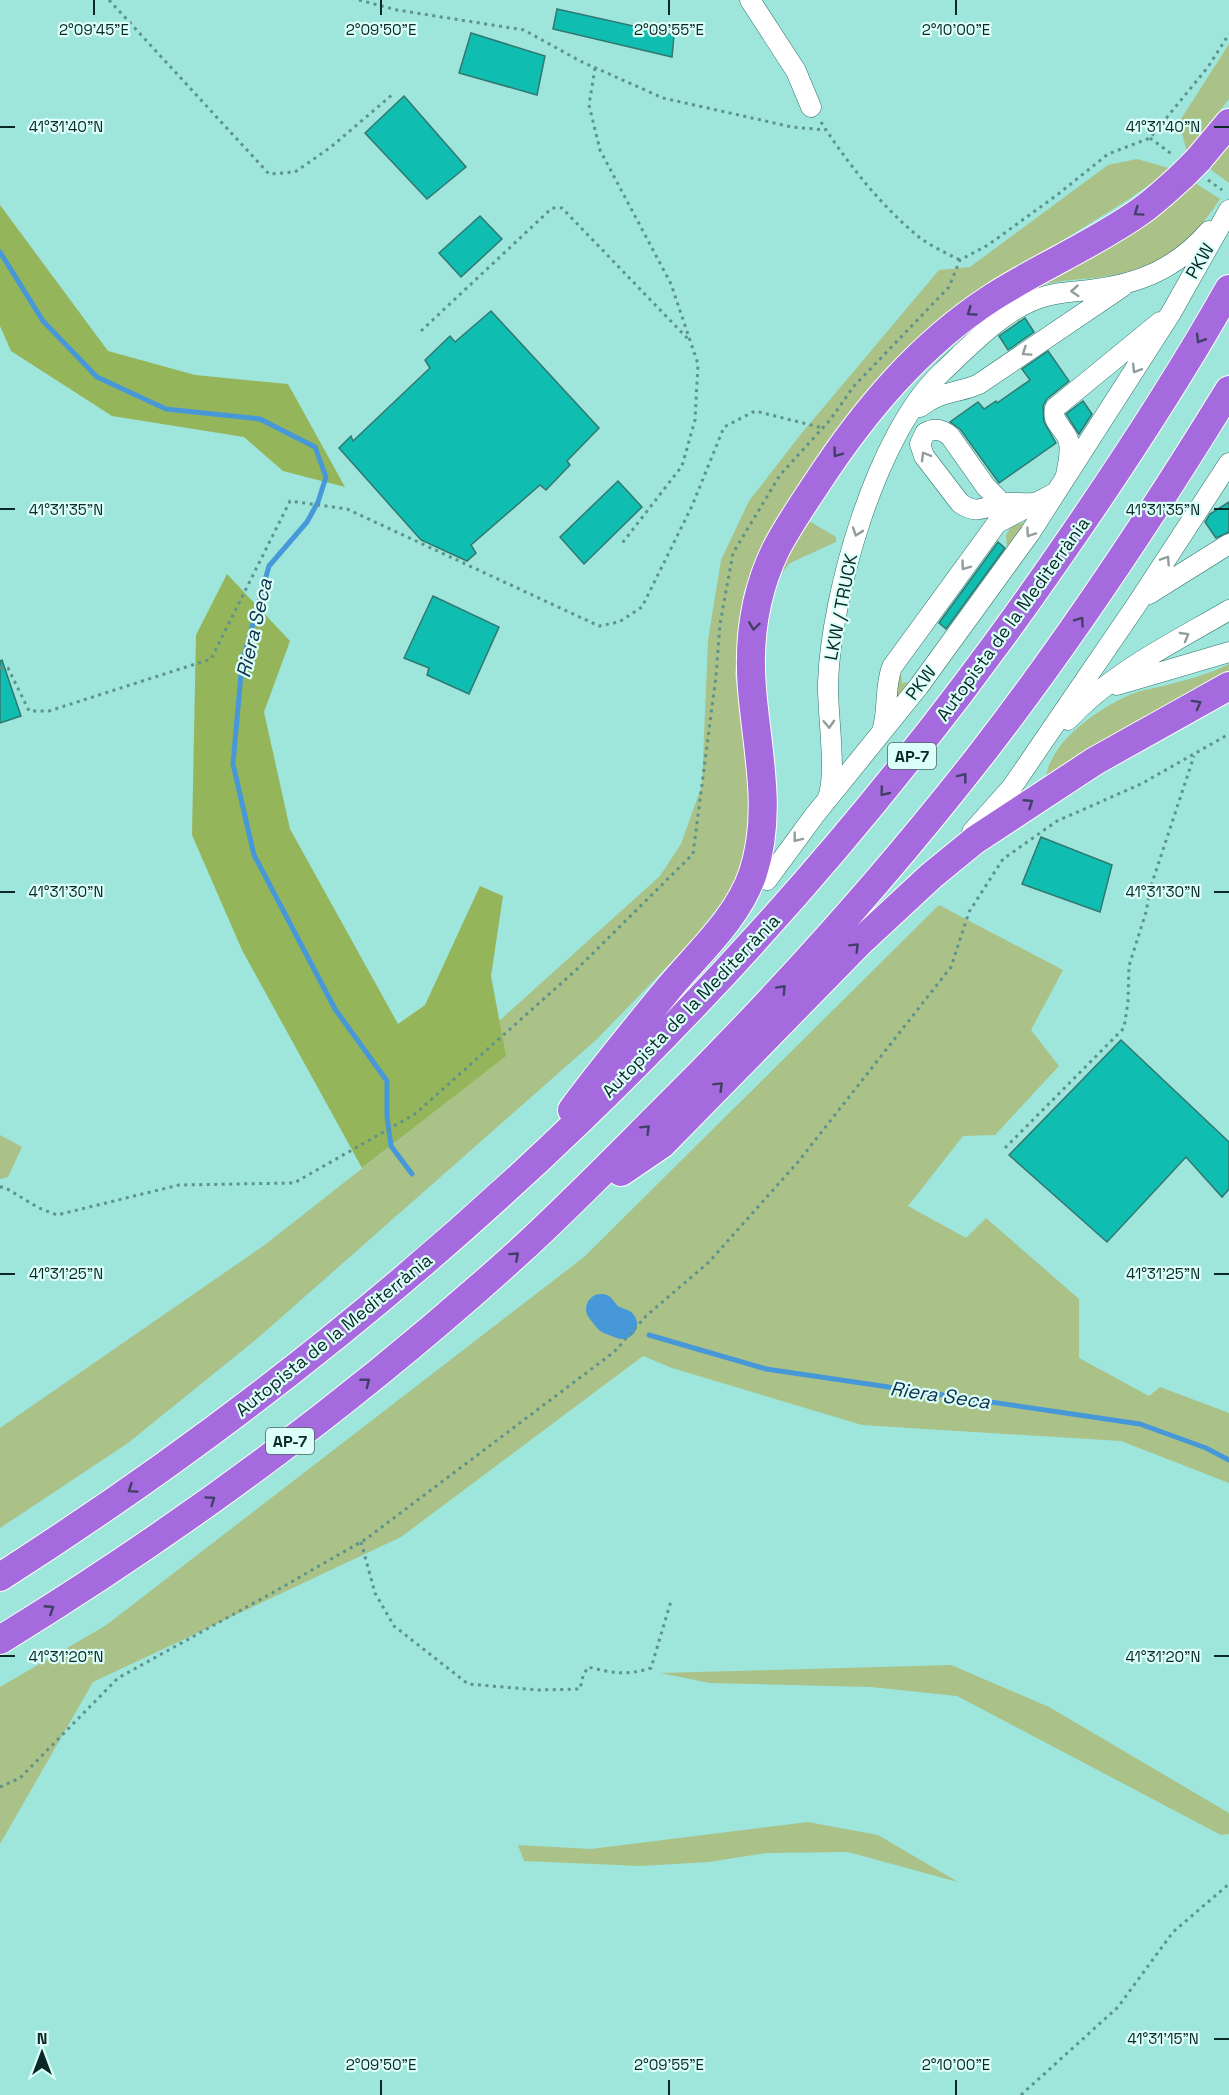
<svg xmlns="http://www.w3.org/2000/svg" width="1229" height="2095" font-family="'Space Grotesk',sans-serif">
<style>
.green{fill:#aac187}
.forest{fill:#95b55a}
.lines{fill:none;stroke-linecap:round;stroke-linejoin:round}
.stream{stroke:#4798d9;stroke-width:5}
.river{stroke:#4798d9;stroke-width:30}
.building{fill:#0fbeb1;stroke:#317870;stroke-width:1.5}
.minor-casing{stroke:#2c736c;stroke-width:21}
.highway-casing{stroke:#fff;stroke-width:30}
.path{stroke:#5e938d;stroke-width:3;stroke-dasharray:3 4.5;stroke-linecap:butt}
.minor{stroke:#fff;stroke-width:20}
.highway{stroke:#a56ade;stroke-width:28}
.highway-bridge-casing{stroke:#fff;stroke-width:30;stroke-linecap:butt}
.highway-bridge{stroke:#a56ade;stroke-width:28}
.oneway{stroke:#403f66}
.oneway2{stroke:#919e9d}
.ticks{fill:none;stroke:#0a2825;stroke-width:2}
.labels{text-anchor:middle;stroke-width:4.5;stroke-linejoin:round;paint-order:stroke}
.shield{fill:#dcfff9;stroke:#496865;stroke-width:1.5}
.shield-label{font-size:16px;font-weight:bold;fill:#0a2825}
.street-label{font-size:18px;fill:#0a2825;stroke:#dcfff9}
.water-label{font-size:20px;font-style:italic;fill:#0f314c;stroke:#dcfff9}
.ticks-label{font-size:15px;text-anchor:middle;fill:#0a2825;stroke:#dcfff9;stroke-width:4.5;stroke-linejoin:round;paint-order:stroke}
</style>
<rect width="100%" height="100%" fill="#9ee5dc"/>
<path class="green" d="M1229,44V99L1187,152L1179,122Z
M1229,133V183L1203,164Z
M1137,159L1172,169L1129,199L943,315L832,438L774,524L744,592L735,674L748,771V846L731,891L690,943L597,1039L259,1337L128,1443L0,1528V1428L266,1244L505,1056L499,1021L660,876L681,844L702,785L708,640L721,560L749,501L801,434L939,270L970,267L1108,165Z
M1189,179L1220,199C1188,249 1154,271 1094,278C1074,280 1050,280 1032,290C1007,303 981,318 959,337C899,389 852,454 809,521L836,537V542L790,563L780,575L794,535L851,449L957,332Z
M1024,523L1027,528L896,708L895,680L901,674L902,683L910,682L1007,547L1006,535L1012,525Z
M1229,664V678L1046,777C1051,740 1101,707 1132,694C1141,690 1150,689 1159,687C1182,681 1208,675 1229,664Z
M939,905L1063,970L1031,1030L1059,1066L995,1135L963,1136L908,1206L966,1238L986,1218L1079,1299V1358L1149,1396L1160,1387L1229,1413V1483L1121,1441L862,1425L672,1368L643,1356L401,1537L93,1682L0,1844V1687L105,1626L584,1257Z
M0,1135L22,1147L8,1177L0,1179Z
M951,1665L1049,1707L1229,1813V1834L1221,1835L957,1696L871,1687L710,1683L660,1673Z
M808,1822L878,1835L958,1882L848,1852L766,1853L709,1862L640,1866L524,1861L518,1845L591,1849Z"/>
<path class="forest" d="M0,205L108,351L195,375L288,384L345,487L283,471L244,437L112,416L11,351L0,326Z
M227,574L290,641L264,712L290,829L398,1024L425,1005L480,886L503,896L491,976L506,1056L362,1168L242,950L192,835L196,635Z"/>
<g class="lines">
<path class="stream" d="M0,252L43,321L97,377L166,409L260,419L315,447L326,477L318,502L307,522L269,566L242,663L233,764L254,855L335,1009L387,1081V1117L391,1146L412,1174
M649,1335L766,1369L1140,1424L1206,1448L1229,1460"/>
<path class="river" d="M601,1309L609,1319L622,1324"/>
</g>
<path class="building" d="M557,9L674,35L672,57L553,29Z
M471,33L545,56L537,95L459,73Z
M404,96L466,167L427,199L365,133Z
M480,216L502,239L461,277L439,253Z
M491,311L599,428L567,461L570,465L546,490L540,485L471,545L476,553L467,561L421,540L339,448L351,436L353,441L430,368L425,360L450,336L455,342Z
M1025,318L1034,332L1008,350L999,336Z
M1048,351L1069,381L1047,399L1043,406L1044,422L1056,443L999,483L960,429L950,422L978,402L984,409L996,401L997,403L1030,380L1022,369Z
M1083,401L1092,414L1079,434L1066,414Z
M618,481L642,507L584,564L560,537Z
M1229,502V532L1216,538L1205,522L1210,514Z
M998,542L1005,548L946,629L939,623Z
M433,596L499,627L469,694L427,675L429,668L404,658Z
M2,660L21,716L0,723V661Z
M1041,837L1112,865L1100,912L1022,884Z
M1121,1040L1229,1142V1189L1222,1197L1186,1157L1107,1242L1009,1155Z"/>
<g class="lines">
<defs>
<path id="minor" d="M750,0L796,71L811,107
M920,407C942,390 957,394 979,384L1122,287
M1066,475C1068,464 1072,450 1068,439C1064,428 1051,422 1055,408L1160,322
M997,523L1001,509L998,499L986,487L950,436C942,429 934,428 925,433L920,444L924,456L960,503C980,517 984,504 1005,503C1014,502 1024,504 1033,503
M1149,594L1229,544
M1117,685L1229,652
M1068,720C1112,672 1173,643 1229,610
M882,731C889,710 884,688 892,667L997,523L1055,493
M827,800C838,776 827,713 828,683C831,595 876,435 941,373C970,346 1000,313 1037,299C1055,292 1072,292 1090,290C1139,284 1176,269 1209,231
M972,832L1012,787L1137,604L1229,463
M767,880L814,816L919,686L1030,533L1171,313L1229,210"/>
<path id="highway" d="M1198,160L1229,123
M572,1110C603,1068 636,1028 669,988C699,952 738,918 753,873C773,812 757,751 752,689C748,641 755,592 776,549C788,526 803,504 817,483C864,411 920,344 993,297C1040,267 1092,245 1138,213C1154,202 1169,188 1183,175
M621,1172L662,1144L860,942L931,876L975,840L1095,761L1229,686
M0,1577C415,1312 774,967 1054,563C1116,474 1176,383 1229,289
M0,1640C184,1527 359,1397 519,1252C567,1208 613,1161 659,1115C773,1002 880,884 979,757C1070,640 1151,517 1229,390"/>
</defs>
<use href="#minor" class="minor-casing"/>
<use href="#highway" class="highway-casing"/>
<path class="path" d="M109,0L269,174L295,172L331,147L393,94
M359,0L397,10L524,30L580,61L663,98L792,127L826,130
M595,68L589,105L600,150L671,284L698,364L695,420L682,466L620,546
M821,122C846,161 877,201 913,232C926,244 944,252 960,260
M1150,138L1173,155
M1208,180L1222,190
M421,331L552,208H562L689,340
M0,668H8L29,711H49L211,659L290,501L347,509L599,626L619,622L642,607L692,506L724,427L755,411L823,428
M1005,1148L1124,1028L1128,1002L1129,966L1146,912L1151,886L1194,756
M0,1187H4L39,1208L57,1215L179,1185L294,1183L415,1114L576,970L693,854L716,676L720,624L733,553L780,475L830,420L854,386L949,287L960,260L988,245L1057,195L1108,154L1150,138L1208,67L1229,34
M361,1542L375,1593L394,1626L468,1684L538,1690L580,1689L583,1676L588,1667C613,1673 626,1676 651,1668L671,1601
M0,1787L20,1778L118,1678L272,1593L366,1539L614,1352L646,1316L709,1262L798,1162L951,967L969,912L1003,859L1057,821L1141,784L1229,734
M1021,2095L1118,2007L1173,1932L1229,1884"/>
<use href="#minor" class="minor"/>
<use href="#highway" class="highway"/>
<defs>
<path id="highway-bridge" d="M1183,175L1198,160"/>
</defs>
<use href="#highway-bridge" class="highway-bridge-casing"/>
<use href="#highway-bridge" class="highway-bridge"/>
</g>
<defs><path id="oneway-chevron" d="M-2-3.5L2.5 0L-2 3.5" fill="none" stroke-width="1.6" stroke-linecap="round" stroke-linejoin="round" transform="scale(1.5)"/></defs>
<g class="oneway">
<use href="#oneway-chevron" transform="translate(1138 212) rotate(145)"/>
<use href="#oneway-chevron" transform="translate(971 312) rotate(145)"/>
<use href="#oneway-chevron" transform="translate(1200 339) rotate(121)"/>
<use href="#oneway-chevron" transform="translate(837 453) rotate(126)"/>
<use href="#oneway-chevron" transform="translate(1080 621) rotate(-55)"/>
<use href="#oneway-chevron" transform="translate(754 626) rotate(97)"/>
<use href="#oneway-chevron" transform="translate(1197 704) rotate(-29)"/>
<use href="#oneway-chevron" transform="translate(963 777) rotate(-52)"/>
<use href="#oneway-chevron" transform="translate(884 792) rotate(129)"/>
<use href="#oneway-chevron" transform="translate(1029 803) rotate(-33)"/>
<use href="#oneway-chevron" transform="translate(855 947) rotate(-45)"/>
<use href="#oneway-chevron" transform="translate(782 989) rotate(-47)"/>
<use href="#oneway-chevron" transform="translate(719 1086) rotate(-45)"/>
<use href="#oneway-chevron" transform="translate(646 1129) rotate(-45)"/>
<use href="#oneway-chevron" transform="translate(515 1256) rotate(-42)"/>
<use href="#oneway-chevron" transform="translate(366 1382) rotate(-38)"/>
<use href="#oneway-chevron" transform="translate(132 1489) rotate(146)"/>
<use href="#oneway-chevron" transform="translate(211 1500) rotate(-35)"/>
<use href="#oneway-chevron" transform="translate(50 1609) rotate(-33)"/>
</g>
<g class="oneway2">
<use href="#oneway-chevron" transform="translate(1075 291) rotate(176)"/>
<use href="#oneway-chevron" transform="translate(1026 352) rotate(146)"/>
<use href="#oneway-chevron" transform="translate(1136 369) rotate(122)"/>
<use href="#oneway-chevron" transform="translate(925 456) rotate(-120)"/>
<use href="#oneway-chevron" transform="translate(857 532) rotate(109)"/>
<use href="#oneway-chevron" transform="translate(1030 533) rotate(124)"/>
<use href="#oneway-chevron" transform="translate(1166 560) rotate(-57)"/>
<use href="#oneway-chevron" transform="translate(965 566) rotate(126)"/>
<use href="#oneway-chevron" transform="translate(1185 636) rotate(-30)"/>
<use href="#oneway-chevron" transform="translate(829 724) rotate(87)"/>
<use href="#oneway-chevron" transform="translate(797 838) rotate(128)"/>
</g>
<path class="ticks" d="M94,0V15M381,0V15M669,0V15M956,0V15M0,127H15M1214,127H1229M0,509H15M1214,509H1229M0,892H15M1214,892H1229M0,1274H15M1214,1274H1229M0,1656H15M1214,1656H1229M1214,2039H1229M381,2080V2095M669,2080V2095M956,2080V2095"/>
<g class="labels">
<g class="shield">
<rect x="888" y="743" width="48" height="26" rx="4.5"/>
<rect x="266" y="1428" width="48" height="26" rx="4.5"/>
</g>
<g class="shield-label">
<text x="912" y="762">AP-7</text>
<text x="290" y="1447">AP-7</text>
</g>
<g class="street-label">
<text transform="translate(1200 261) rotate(-60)" y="6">PKW</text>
<text transform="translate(841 607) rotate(-79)" y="6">LKW / TRUCK</text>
<text transform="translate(1013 619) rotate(-54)" y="6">Autopista de la Mediterrània</text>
<text transform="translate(921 683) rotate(-53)" y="6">PKW</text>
<text transform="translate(691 1006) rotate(-46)" y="6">Autopista de la Mediterrània</text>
<text transform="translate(334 1335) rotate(-39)" y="6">Autopista de la Mediterrània</text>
</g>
<g class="water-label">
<text transform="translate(254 628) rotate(-77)" y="7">Riera Seca</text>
<text transform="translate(940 1395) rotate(8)" y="7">Riera Seca</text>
</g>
</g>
<g class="ticks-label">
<text x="94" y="35">2°09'45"E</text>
<text x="381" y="35">2°09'50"E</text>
<text x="669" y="35">2°09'55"E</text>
<text x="956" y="35">2°10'00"E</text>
<text x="66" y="132">41°31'40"N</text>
<text x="1163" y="132">41°31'40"N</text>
<text x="66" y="515">41°31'35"N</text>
<text x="1163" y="515">41°31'35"N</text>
<text x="66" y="897">41°31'30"N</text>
<text x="1163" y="897">41°31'30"N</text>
<text x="66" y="1279">41°31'25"N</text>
<text x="1163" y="1279">41°31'25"N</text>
<text x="66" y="1662">41°31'20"N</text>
<text x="1163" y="1662">41°31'20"N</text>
<text x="1163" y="2044">41°31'15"N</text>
<text x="381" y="2070">2°09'50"E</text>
<text x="669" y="2070">2°09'55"E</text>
<text x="956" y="2070">2°10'00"E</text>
</g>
<g transform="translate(42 2053)" stroke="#dcfff9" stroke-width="4.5" paint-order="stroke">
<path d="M0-4.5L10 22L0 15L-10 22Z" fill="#0a2825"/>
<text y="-9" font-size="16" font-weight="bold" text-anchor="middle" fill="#0a2825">N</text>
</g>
</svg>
